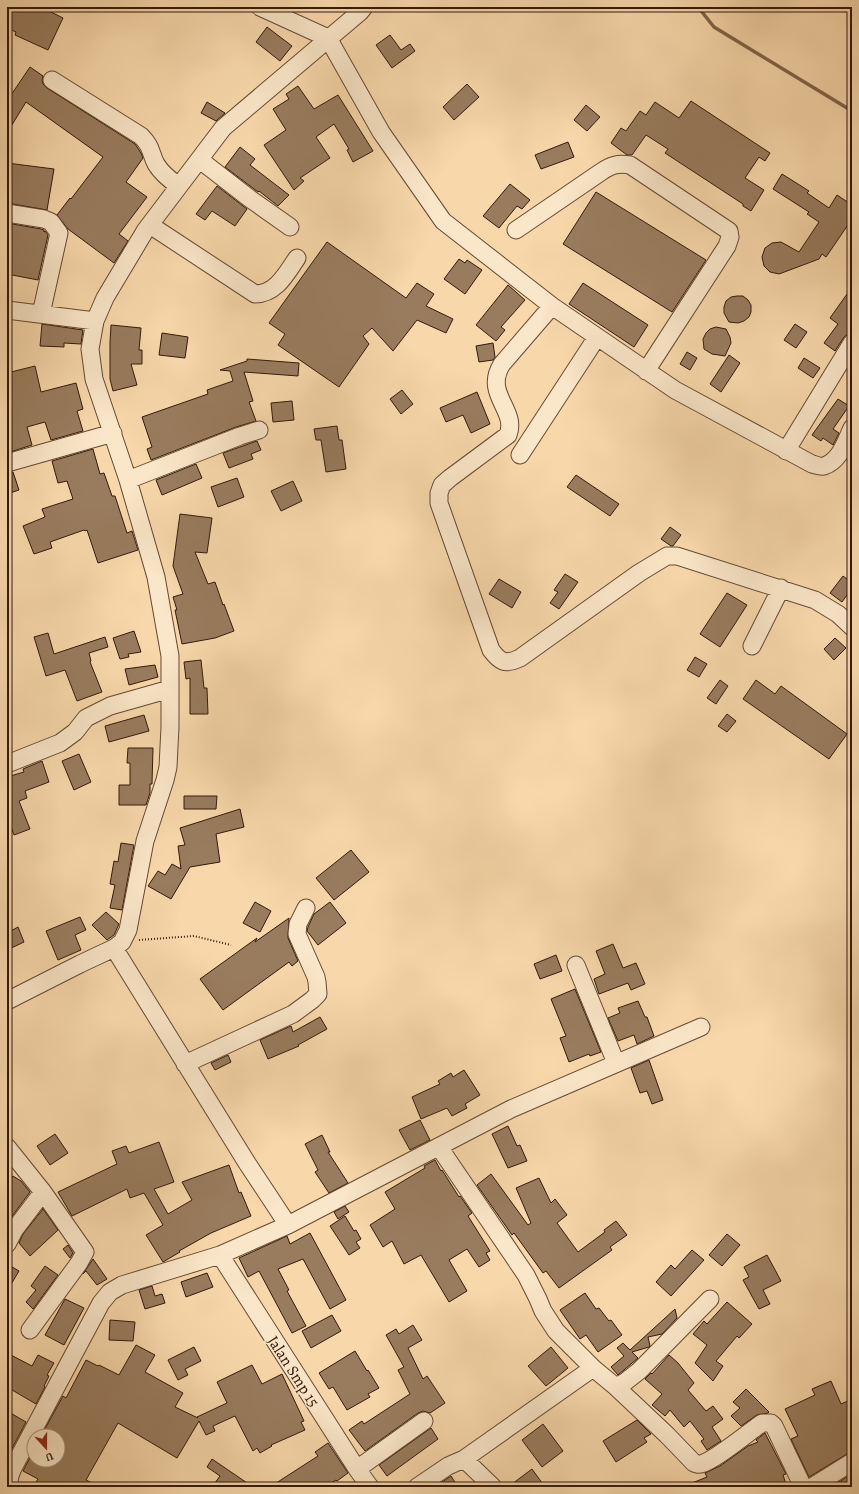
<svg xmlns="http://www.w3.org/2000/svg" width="859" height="1494" font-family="Alegreya,serif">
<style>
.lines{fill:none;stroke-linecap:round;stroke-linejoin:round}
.stream{stroke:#81654a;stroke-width:3.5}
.building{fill:#997c5e;stroke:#32190a}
.minor-casing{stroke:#644932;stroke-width:19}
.path{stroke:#32190a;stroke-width:2;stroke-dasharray:1 2;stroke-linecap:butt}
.minor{stroke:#fae6c8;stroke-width:17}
.labels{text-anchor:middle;stroke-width:3;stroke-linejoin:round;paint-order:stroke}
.street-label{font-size:16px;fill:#32190a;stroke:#fae6c8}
</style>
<rect width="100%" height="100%" fill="#f8d8ab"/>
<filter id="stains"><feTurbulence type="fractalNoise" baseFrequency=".005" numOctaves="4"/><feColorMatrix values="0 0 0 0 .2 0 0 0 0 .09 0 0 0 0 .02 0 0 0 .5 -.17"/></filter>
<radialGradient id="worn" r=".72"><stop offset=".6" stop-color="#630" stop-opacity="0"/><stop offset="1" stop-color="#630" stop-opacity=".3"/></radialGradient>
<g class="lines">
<path class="stream" d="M698,7L714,27L852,111"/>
</g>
<path class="building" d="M7,7H41L63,18L48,50L15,35L16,32L7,28Z
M267,27L292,46L280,61L256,42Z
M390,35L401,50L410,44L415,51L392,68L376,45Z
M30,67L43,76L42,80L43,84L47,88L135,144L141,153L143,158L126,182L147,197L119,234L128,241L114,263L68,229L57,215L70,198L71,199L103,157L26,102L7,133V101Z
M467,84L479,97L454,120L443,107Z
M298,86L314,109L338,95L373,151L353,162L347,150L349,149L334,124L316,137L330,158L300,178L304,181L294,190L264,145L286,130L273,109L289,99L286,94Z
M691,101L770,153L765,161L759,157L745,178L764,190L751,211L743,206V204L665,153L668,149L646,135L632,155H627L611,143L621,128L626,131L640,111L646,115L655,102L679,118Z
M207,102L225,113L216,121L201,113Z
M586,105L600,117L587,131L574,120Z
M568,142L574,157L541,169L535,155Z
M240,147L255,159L250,165L289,195L278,206L259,191L258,192L225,167Z
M7,163L54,169L47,210L7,203Z
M782,174L809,191L807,193L829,208L837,195L852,205V219L826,257L822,254L819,259L779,274L770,272L764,266L762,257L765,248L772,243L781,242L799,252L819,222L807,214L809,212L773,189Z
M510,184L530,200L522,209L517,206L499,228L483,216Z
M217,186L247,209L235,226L212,211L205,220L196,214Z
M596,192L706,260L672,312L563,244Z
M7,223L41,229L44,230V232L45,231L48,235L38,280L7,274Z
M327,242L406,298L417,283L434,294L426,306L453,319L446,333L417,320L393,351L372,328L363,336L369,344L339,387L278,345L285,334L269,323Z
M459,259L465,263L467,260L482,270L465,294L444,279Z
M583,283L648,325L634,347L569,304Z
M508,285L525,300L501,327L505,330L496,341L476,325Z
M852,287V333L848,334L844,337L835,351L824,343L838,324L830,318Z
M737,296H743L748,300L751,305V312L749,317L744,321L738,323L729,322L724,313V307L726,301L731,297Z
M42,324L83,330L81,344L64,343V347L40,346Z
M795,324L807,332L796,348L784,340Z
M111,325L141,328L139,350H142V364H131L137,385L113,391L110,379V342Z
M716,327L726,329L730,337L731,343L725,356L712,354L704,349L703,339L706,333L710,329Z
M162,333L188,337L185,358L159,355Z
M493,343L495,357L493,360L479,362L476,346Z
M687,352L697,358L690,370L680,364Z
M729,355L740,363L721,392L710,384Z
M804,358L820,368L813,378L798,368Z
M247,359L299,363L298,376L244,372L253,401L249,402L256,421L236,427L151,460L147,449L152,447L142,417L208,394L207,390L233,381L230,371L220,370L247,361Z
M35,366L41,392L76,383L83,409L77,411L83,431L51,440L45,422L27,427L32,445L7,453V373Z
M402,390L413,404L401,414L390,399Z
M477,392L490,424L471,433L463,415L446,422L440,408Z
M838,399L849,406L833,429L839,433L833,445L823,438L821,441L812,435Z
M292,401L294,420L273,422L271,403Z
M337,426L339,440H342L346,469L326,472L321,440H316L314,429Z
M257,441L261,450L251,454L253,459L229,468L223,453Z
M93,449L100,474L104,473L112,496H115L127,533L132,531L138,550L98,563L87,530L85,531L84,530L50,542L52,548L34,554L23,526L45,517L42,509L73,499L67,481L58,483L52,461Z
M196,464L202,478L162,495L156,480Z
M13,472L19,490L7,494V473Z
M576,475L619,504L610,516L567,487Z
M237,478L244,497L218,507L211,487Z
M293,481L302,501L281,511L271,491Z
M180,514L212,518L207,553L195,552L208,584L215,582L223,605L224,604L234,631L215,638L182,644L175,610H177L173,597L183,594L173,566Z
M670,527L681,535L673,546H671L661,539Z
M565,574L578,582L559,609L550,603L558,592L554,590Z
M843,576L852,583V588L842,602L830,593Z
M499,579L521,592L512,608L489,594Z
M727,593L747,605L720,647L700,634Z
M134,631L141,652L128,654L129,657L120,659L113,638Z
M48,633L54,654L105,637L108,647L89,653L91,661L90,662L102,692L77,701L65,670L46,676L34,637Z
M835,638L846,648L834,660L824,649Z
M695,657L707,664L699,677L687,670Z
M201,660L204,688H207L208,714H190V678L186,679L184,662Z
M155,665L158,677L129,685L125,669Z
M720,680L728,686L716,704L707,698Z
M756,680L775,694L781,686L847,734L829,759L743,699Z
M727,714L736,721L727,732L718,726Z
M144,715L149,731L109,742L105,726Z
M128,748H153L152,784H150V793L146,805H119V785H130V763H127Z
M79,754L91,782L74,790L62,761Z
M42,761L49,782L25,791L27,798L19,801L30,829L14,835L7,816V777L24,772L23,769Z
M184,796H217L216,809H184Z
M240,809L244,827L216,834L220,862L190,867L171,899L148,886L158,871L165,875L172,864L181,869L178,846L185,845L180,828Z
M121,843L134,845L122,910L110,908L115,885L110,884L114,861L118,862Z
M351,850L369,872L334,900L316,878Z
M255,902L271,911L260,932L243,923Z
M330,902L346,923L318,945L307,931L308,927L314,914Z
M106,912L119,924L114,935L107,940L92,925Z
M80,917L86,930L75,935L81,950L58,960L46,931Z
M289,918L288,938L298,961L292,966L289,962L223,1010L200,979L257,938L255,942Z
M18,927L24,942L7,950V933Z
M613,944L623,968L636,963L645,984L631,990L628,983L599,994L594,979L605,974L596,951Z
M556,955L562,971L540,979L534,964Z
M575,989L601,1052L590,1056L589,1054L569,1062L560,1038L566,1036L551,999Z
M638,1001L645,1017H647L654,1036L637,1044L634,1035L618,1041L608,1018L620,1013L618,1008Z
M320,1017L327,1029L298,1045L299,1046L268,1059L260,1040L291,1026L293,1032Z
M228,1055L231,1062L215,1070L211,1063Z
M649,1060L663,1100L652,1104L647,1091L640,1093L631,1068Z
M464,1070L480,1095L465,1104L467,1108L452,1116L447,1108L421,1119L412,1097L440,1084L438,1081L451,1073L453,1077Z
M420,1120L430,1140L410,1150L399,1130Z
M508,1126L517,1146L520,1145L527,1161L508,1168L492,1134Z
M55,1134L68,1153L50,1165L37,1146Z
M322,1135L330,1152H328L348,1183L329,1193L315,1172L318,1170L305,1144Z
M159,1142L174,1182L154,1189L168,1214L192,1200L182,1182L229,1165L239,1193L241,1192L251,1216L211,1233L179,1251L180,1252L163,1262L146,1235L163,1225L144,1193L130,1198L127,1189L72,1216L58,1192L117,1164L112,1151L126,1146L129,1153Z
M435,1160L441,1171L442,1170L459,1197L460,1196L472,1213L468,1216L490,1251L486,1253L490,1260L479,1267L467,1249L449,1260L467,1291L449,1302L421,1255L404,1264L392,1241L383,1247L370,1225L395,1209L385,1192L425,1168L424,1166Z
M491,1174L528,1225L531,1223L516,1188L539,1178L551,1203L555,1199L567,1215L557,1223L578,1252L605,1232L604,1230L616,1221L627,1235L610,1247L612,1250L559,1288L546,1271L543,1273L514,1233L512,1235L477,1185Z
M13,1176L21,1181L30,1192L7,1223V1185Z
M345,1206L349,1212L338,1219L334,1212Z
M43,1209L58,1230L30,1256L19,1243L23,1234Z
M345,1216L354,1231L356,1230L361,1239L356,1242L360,1248L349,1255L330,1226Z
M310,1233L346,1300L330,1309L303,1259L278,1269L289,1290L287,1291L306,1326L292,1333L259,1271L248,1277L239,1258L287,1236L290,1244Z
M727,1234L740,1245L722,1266L709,1255Z
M68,1245L73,1253L70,1258L63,1249Z
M692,1250L704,1260L671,1296L656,1282L671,1265L675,1269Z
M767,1255L781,1281L763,1290L770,1304L759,1309L743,1280L749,1277L744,1267Z
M93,1259L107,1279L97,1285L86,1271L83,1274Z
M7,1264L19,1271L7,1291Z
M45,1266L58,1275L33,1309L26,1302L36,1290L31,1286Z
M207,1273L213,1287L186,1297L181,1282Z
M152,1286L155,1296L162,1294L165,1303L145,1309L139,1290Z
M585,1293L596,1309L599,1308L609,1321L611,1320L622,1335L598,1352L586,1335L580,1339L560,1310Z
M65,1299L84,1308L64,1345L45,1335Z
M727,1302L752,1324L739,1338L737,1336L716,1361L723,1366L713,1381L695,1363L707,1345L693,1334L704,1321L707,1324Z
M675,1309L677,1318L662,1334L648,1337L650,1346L649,1347L632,1352L638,1358L618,1375L611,1367L624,1356L617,1348L623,1343L630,1350Z
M332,1315L341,1331L311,1348L302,1331Z
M110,1320L135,1322L133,1341L109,1340Z
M413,1325L422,1340L408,1348L423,1379L427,1376L445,1403L430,1413L423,1411L418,1413L365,1451L349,1430L362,1421L364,1424L410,1394L398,1370L404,1367L386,1335L396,1329L399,1334Z
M136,1345L155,1355L145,1372L183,1393L175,1407L198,1418L197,1417L227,1403L217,1382L252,1365L262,1384L282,1374L304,1421L301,1422L305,1430L271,1445L272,1446L260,1453L257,1448L253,1451L235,1416L213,1426L215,1431L206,1435L199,1421L177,1458L118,1423L86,1480L100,1487H41L35,1484L38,1479L23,1471L34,1450V1460H58V1436H41L63,1396L66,1398L86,1360L98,1366L99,1365L119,1375Z
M194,1347L201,1361L185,1369L188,1375L178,1380L168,1360Z
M551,1347L568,1368L546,1386L528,1366Z
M355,1351L367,1371L368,1370L379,1388L368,1394L370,1397L347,1410L333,1387L329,1389L319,1373Z
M7,1353L32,1366L38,1355L54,1363L47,1375L49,1376L44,1386L45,1387L36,1404L7,1387Z
M669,1355L678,1363L694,1383L688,1390L706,1411L713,1406L723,1419L712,1427L721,1441L707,1450L701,1441L704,1439L690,1421L684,1427L670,1410L665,1416L652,1405L662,1394L645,1379L651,1373L652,1374Z
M831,1381L841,1404L852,1399V1452L847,1454L809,1477L791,1439L798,1436L785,1409L815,1395L812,1389Z
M746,1389L769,1412L768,1413L757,1415L741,1426L731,1416L740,1408L733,1402Z
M7,1411L26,1422L8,1456L7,1455Z
M637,1420L651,1434L644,1438L647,1442L616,1462L603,1441Z
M543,1424L563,1451L542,1467L522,1440Z
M431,1428L438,1439L387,1476L379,1465Z
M765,1433L786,1474L783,1475L787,1487H682L707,1477L705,1473L720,1466L748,1446L758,1442L756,1440Z
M328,1443L348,1473L337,1481L336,1480L325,1487H270L318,1456L315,1452Z
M212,1459L253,1487H212L220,1476L207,1467Z
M532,1469L545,1487H508Z
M852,1475V1487H831L847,1477Z
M451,1476L458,1487H435Z"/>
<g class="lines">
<defs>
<path id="minor" d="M260,7L328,38L381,132L443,221L552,306L675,390L812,464C816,465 821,467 824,466C840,461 846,441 852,428
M52,80L141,136C152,147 150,152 156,164C162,174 170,180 179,186
M200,160L249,198L290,227
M7,213L44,219L51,222L59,233L41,314
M150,225L255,294C276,294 286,274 297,258
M516,230L601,172C611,165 618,163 630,165L729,231L730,237L727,246L646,371
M552,306L502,364C483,394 518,410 508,435L450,478L442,485L439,493V503L491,650C500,662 505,665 520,658L639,573L667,556H677L815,600L838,614L852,627
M7,310L95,321
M786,451L852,343
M520,455L597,337
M7,463L113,433
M128,480L240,436L259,430
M752,646L781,588
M7,764L60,743L75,732L86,718L110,706L170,689
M576,965L616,1063
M7,1001L80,964L114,948L122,942L128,930L145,841L165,780L168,767L170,727V656L156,577L128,480L94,379L90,349L95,321L105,298L145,231L223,128L360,12L364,7
M185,1064L293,1014L312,1000L318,994L317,982L316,977L297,934L298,924L306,908
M7,1147L43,1192L85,1252L79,1263L30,1330
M439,1147L526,1275L538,1299L543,1311L556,1331L593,1368L616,1387L667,1435L694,1463C697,1464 698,1465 701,1464C714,1461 749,1432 762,1423H771L774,1426L803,1487
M288,1225L511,1109L701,1027
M7,1244L15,1229L43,1192
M220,1255L357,1469L370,1487
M616,1387L625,1382L639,1371L710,1299
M464,1459L593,1368
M357,1469L424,1421
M10,1487C8,1480 10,1475 13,1468L101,1303L110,1292L122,1285L220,1255L288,1225L247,1163L114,948
M417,1487L448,1466L464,1459L493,1487
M812,1487L852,1462"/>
</defs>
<use href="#minor" class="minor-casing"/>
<path class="path" d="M139,940L194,936L231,945"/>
<use href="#minor" class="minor"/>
</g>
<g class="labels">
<g class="street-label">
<text transform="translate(294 1371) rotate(57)" y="6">Jalan Smp 15</text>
</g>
</g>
<rect width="859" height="1494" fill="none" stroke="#f8d8ab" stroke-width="24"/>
<rect x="8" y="8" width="843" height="1478" fill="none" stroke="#32190a" stroke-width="2"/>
<rect x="12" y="12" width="835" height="1470" fill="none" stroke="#32190a"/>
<g transform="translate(46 1448) rotate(159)"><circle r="19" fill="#fae6c8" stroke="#aa947c"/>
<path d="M0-3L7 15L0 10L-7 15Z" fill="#8f2418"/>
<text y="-6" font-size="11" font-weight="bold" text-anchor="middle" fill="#32190a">U</text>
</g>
<rect width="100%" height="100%" filter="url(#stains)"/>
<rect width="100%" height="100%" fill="url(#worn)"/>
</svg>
